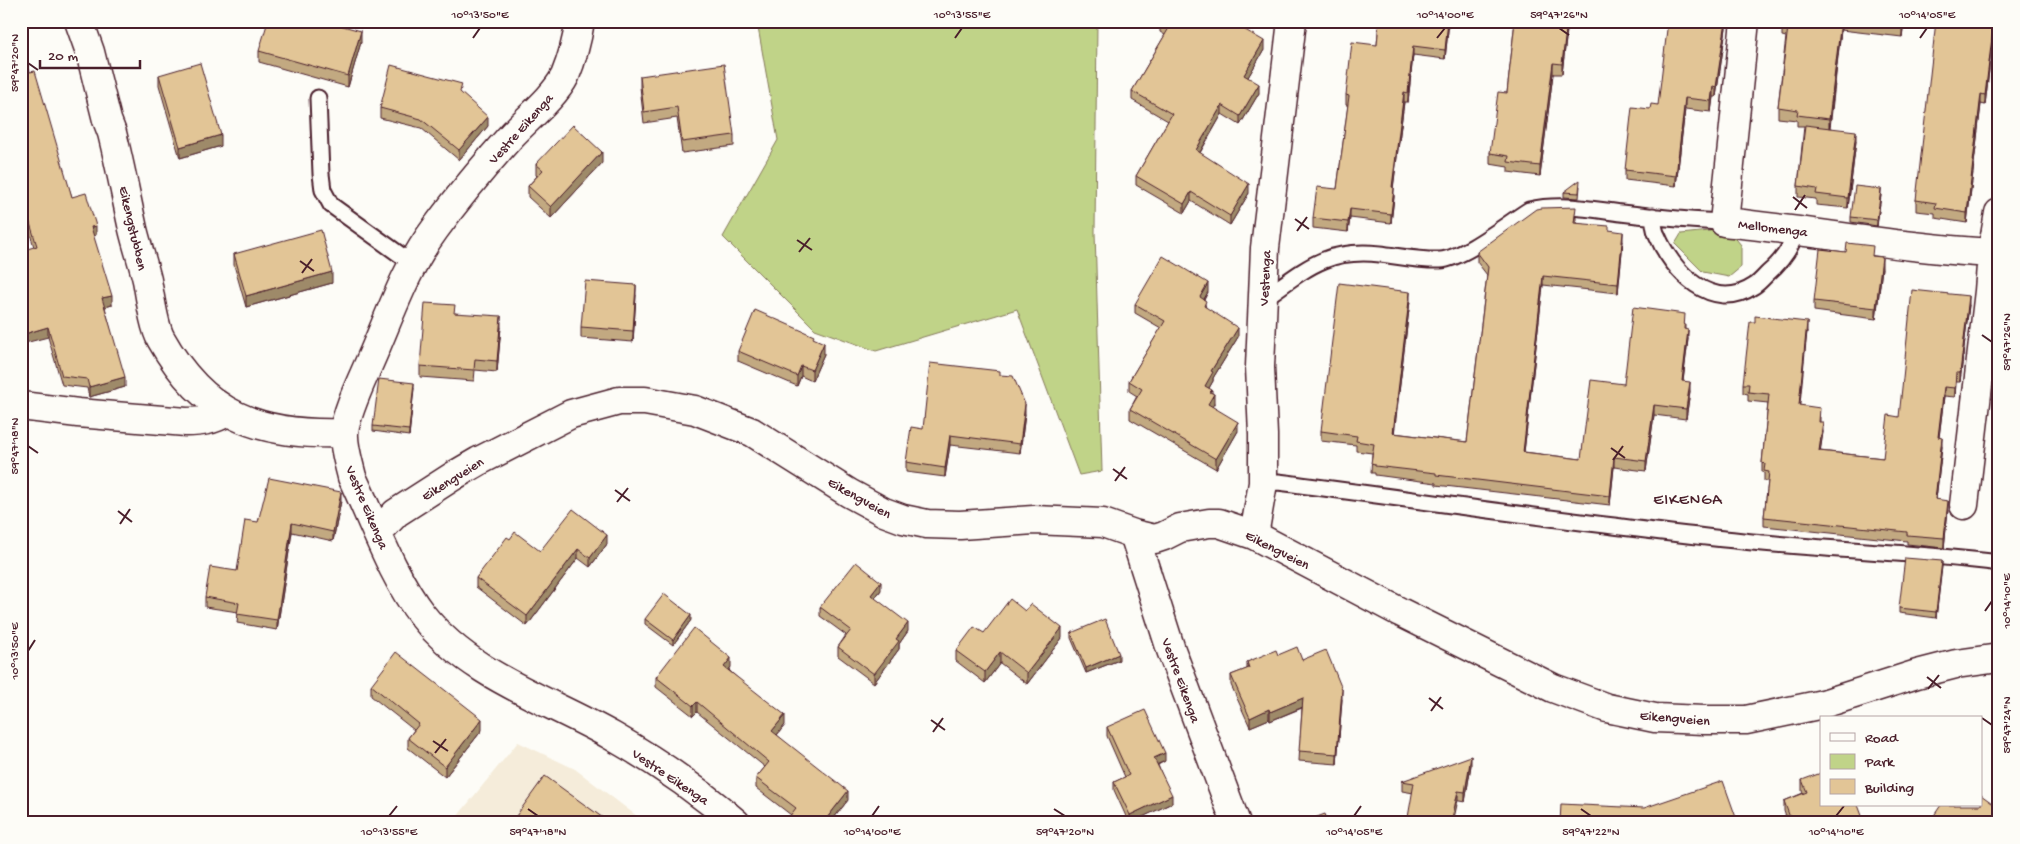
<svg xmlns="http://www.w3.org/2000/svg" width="2020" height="844" font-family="'Gochi Hand',sans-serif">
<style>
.built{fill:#f5ecda}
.green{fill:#c0d388;stroke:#85795a}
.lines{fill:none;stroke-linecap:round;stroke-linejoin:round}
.lane-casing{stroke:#4a1f2b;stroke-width:19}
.street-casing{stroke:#4a1f2b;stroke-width:31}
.lane{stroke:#fdfcf7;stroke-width:15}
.street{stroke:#fdfcf7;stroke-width:28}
.wall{fill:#c2a981;stroke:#4a1f2b}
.shaded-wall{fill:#9e8a69;stroke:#4a1f2b}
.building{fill:#e2c596;stroke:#4a1f2b}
.ticks{fill:none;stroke:#4a1f2b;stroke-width:2}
.labels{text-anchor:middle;stroke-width:5;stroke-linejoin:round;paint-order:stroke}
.street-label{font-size:14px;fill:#4a1f2b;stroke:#fdfcf7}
.quarter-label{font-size:16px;letter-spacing:1px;fill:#4a1f2b;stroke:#fdfcf7}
.neatline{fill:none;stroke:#4a1f2b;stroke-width:2}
.ticks-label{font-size:12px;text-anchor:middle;fill:#4a1f2b}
</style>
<rect width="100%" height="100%" fill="#fdfcf7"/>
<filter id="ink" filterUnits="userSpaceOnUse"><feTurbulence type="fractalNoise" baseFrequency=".02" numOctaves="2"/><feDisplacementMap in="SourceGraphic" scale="10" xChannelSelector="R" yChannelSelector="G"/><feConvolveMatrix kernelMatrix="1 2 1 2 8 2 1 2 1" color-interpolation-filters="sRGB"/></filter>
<g filter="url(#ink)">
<path class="built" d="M518,742L575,769L646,823H452Z"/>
<path class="green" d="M760,21H1097L1095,232L1102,471L1079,475L1017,309L876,351L815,329L723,237L778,140L757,22Z
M1728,229L1741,245V267L1729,277L1703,272L1675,244L1681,234Z"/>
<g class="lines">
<defs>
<path id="lane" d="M318,98L321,174L323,190L331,205L413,264
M1653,216C1654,222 1654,230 1657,235C1672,271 1712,314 1754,286C1759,283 1764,277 1768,273C1782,261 1792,247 1797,229
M1263,299C1305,270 1325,248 1380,254C1398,256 1422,261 1440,260C1463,259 1508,223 1529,210C1560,203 1590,209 1621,213C1655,217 1690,221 1724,222
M1263,483L1278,482C1433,502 1587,525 1743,541C1828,550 1914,552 1999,563"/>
<path id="street" d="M79,21L90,52L107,120L112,133C120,165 126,197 133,229C137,246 143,263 147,280C150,296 154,327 161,339C204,416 259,436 344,433
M580,21C577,40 572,59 565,76C555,96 528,118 512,135C485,165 459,196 435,229C405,269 390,316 370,361C361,382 347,410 344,432C343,446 349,464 352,477C373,521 393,578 422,615C470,676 547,699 612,736C656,761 698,790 736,823
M1745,21L1724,222C1813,231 1902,248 1992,253L1989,291L1964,505
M1992,253L1999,213
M21,406L78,413L186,422C202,422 213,420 227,412
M378,532L396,513L455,475L479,461L571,414L619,401H645L695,410L752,432L849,493L884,512L903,519L927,524L960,525L1034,520L1103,523L1134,534L1155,539L1164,536L1180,528L1209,523H1219L1254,535L1400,612L1553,688L1607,708L1655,718L1704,720H1746L1823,704L1917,674L1956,664L1999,658
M1134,534L1171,650L1236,823
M1254,535L1263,483V435L1260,367L1265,248L1292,21"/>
</defs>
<use href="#lane" class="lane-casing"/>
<use href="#street" class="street-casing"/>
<use href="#lane" class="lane"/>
<use href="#street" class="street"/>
</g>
<path class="wall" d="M1379,21H1449L1445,59L1413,55L1408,102H1404L1393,188L1394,197L1391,223L1350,218L1348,232L1313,228V218L1337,189L1348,105H1346V95L1377,45Z
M1515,21H1568L1562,74H1553L1540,176L1508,172V167L1490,164V153L1507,93Z
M1583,21H1620V28L1583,24Z
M1727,21L1716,97H1713L1711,112L1685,109L1676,186L1625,180V170L1650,109L1658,105Z
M1782,21H1904L1902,37L1841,30L1830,128L1856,141L1848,208L1816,205V199L1798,197V186L1804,126H1797V120L1778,118V107L1786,37L1782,36Z
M1994,21V27L1985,105L1981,104L1967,223L1935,218V213L1916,211V200Z
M1160,23L1264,50L1248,77L1259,93L1240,125L1222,114L1200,153L1249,193L1230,225L1191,201L1184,213L1136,185V176L1168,121L1132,100V91L1165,35L1160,32Z
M21,42L30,72L72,197L96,235L93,236L112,305L105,307L125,387L89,397L87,388L62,385L48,337L34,247L21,203Z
M361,42L348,87L259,62V51Z
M159,75L221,146L180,158L159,85Z
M640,76L734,135V146L682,153L677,118L644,123L640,87Z
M462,94L488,126L459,160L421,128L380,118V108Z
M602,163L551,218L528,197V186L537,176L536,175V164Z
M1580,186L1579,198L1564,197V192Z
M1881,195L1877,226L1851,222V217Z
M1576,217V223L1609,230L1623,241L1618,293L1543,285L1524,452L1581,459L1624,384L1685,324V329L1688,339L1683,381L1690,391L1686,419L1654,415L1646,471L1614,467L1610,505L1436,485V483L1375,475V473H1371L1372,453L1356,451V445L1321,441V431L1410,301L1394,433L1467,442L1487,275L1477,262V252Z
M234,254L332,283L246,307L234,265Z
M1873,256L1882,268L1876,319L1814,311V301Z
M1208,292L1204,300L1206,308L1238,337L1213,378V381L1209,388L1212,393L1214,404L1212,406L1238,431L1216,469L1130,419V409L1137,396L1129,391V381L1161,328L1135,313V304Z
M636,295L633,342L581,338V327Z
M1969,305L1960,382H1956L1955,397L1944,396L1939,437L1942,447L1936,499L1948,510L1944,548L1907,544V541L1764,526V517L1768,481H1764V473L1762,472V463L1768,403L1748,401V394L1743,393V384L1807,331L1799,405L1820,417V422L1823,432L1820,451L1883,458L1899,417Z
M455,313L501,327L497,372L475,370L474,381L420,377V366Z
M814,339L824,354L812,381L801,376L797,386L738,361V351Z
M1000,375L1025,414L1020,453L950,445L945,477L906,472V462L923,429Z
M414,388L409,436L373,431V426Z
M341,501L333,541L292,532L277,630L237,623L238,612L205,607V597L237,571L258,522Z
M510,539L540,551L607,544L590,567L578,558L527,626L476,587V578Z
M1942,566L1936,618L1899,613V608Z
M881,590L875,598L908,631L899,644V649L874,683L838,656V647L846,635L820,616V607Z
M645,619L691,620L673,645L645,624Z
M984,633L1062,638L1027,684L1000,663L985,683L956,661V651Z
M1071,633L1119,660L1086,673L1071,638Z
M1278,655L1302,660L1342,699L1337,764L1299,761L1302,708L1270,721L1269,719L1250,727L1231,685V675L1247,669V662Z
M731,667L729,670L785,725L777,735L848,800L830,823H789V817L791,815L756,788V778L765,767L697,712L693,716L656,687V677Z
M371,685L482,730L445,777L408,748V738L414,730L371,696Z
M1107,727L1165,761L1158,765L1172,803L1129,823L1114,790V782L1125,777L1107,736Z
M1471,765L1465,802L1402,791V781Z
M1802,780L1864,823H1788L1784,811V801L1803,793L1802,791Z"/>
<path class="shaded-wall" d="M1448,21H1449L1445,59V50Z
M1567,21H1568L1562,74V64Z
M1726,21H1727L1716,97V87Z
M1841,21V30L1829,130V119Z
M1903,21H1904L1902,37V26Z
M1994,21V27L1985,105V95Z
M361,31V42L348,87V76Z
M1264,41V50L1244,84V75Z
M1413,46V55L1408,102V93Z
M1553,63V74L1540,176V166Z
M1259,84V93L1240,125V116Z
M1713,86V97L1711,112V101Z
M1404,92V102L1392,197V187Z
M1981,94V104L1967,223V213Z
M1685,98V109L1676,186V176Z
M1222,105V114L1196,159V150Z
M488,117V126L459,160V150Z
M1856,131V141L1848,208V198Z
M221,135V146L180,158V147Z
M602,152V163L551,218V207Z
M1249,184V193L1230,225V216Z
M1394,188V197L1391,223V214Z
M1881,189V195L1877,226V220Z
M1191,192V201L1184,213V204Z
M1350,209V218L1348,232V222Z
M96,226V235L91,237V227Z
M1623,232V241L1618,293V284Z
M1882,257V268L1876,319V308Z
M332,272V283L246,307V296Z
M1543,276V285L1523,461V452Z
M1208,283V292L1200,306V297Z
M636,285V295L633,342V331Z
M1410,292V301L1393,443V433Z
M112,296V305L102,308V298Z
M1969,296V305L1960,382V373Z
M501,316V327L497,372V361Z
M1807,322V331L1799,414V405Z
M48,327V337L21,344V335Z
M1238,328V337L1213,378V381L1205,395V386L1211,371Z
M1688,330V339L1682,390V381Z
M824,343V354L812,381V370Z
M801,366V376L797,386V376Z
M1956,373V382L1955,397V388Z
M125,377V387L89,397V387Z
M1690,382V391L1686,419V409Z
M414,383V388L409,436V430Z
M1944,387V396L1938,446V437Z
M1212,390V398L1214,394V404L1208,413V404L1210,392Z
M1025,404V414L1020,453V444Z
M1654,405V415L1646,471V461Z
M1238,422V431L1216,469V459Z
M1823,422V432L1819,460V451Z
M950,435V445L945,477V468Z
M1942,438V447L1935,508V499Z
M1614,457V467L1610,505V496Z
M341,492V501L333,541V532Z
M1948,501V510L1944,548V538Z
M292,523V532L277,630V620Z
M607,535V544L590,567V558Z
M578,549V558L527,626V616Z
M1942,561V566L1936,618V612Z
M881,582V590L871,603V595Z
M691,615V620L673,645V640Z
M908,623V631L899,644V649L874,683V674L896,639Z
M1062,628V638L1027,684V673Z
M1000,652V663L985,683V672Z
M1119,654V660L1086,673V668Z
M731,658V667L724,676V667Z
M1342,689V699L1337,764V754Z
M1303,698V707L1270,721V712Z
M697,702V712L693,716V706Z
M1269,709V719L1250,727V718Z
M785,715V725L772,741V731Z
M482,719V730L445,777V767Z
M1165,753V761L1154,766V758Z
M1471,756V765L1465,802V792Z
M848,791V800L830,823H823Z
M1458,791V800L1453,823H1451Z
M1172,795V803L1130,823V815Z"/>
<path class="building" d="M268,21H325L361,31L348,76L259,51Z
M1161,21H1230L1264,41L1244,75L1259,84L1240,116L1222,105L1196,150L1249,184L1230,216L1191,192L1184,204L1136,176L1172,114L1132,91L1169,28L1160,23Z
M1379,21H1448L1445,50L1413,46L1408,93L1404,92L1392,187L1394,188L1391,214L1350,209L1348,222L1313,218L1317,187L1337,189L1349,96L1346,95L1352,42L1377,45Z
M1515,21H1567L1562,64L1553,63L1540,166L1508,162L1509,156L1490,153L1498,92L1507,93Z
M1668,21H1726L1716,87L1713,86L1711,101L1685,98L1676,176L1625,170L1632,107L1650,109L1651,104L1658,105Z
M1782,21H1841L1829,119L1797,115L1798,110L1778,107L1788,27L1782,26Z
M1858,21H1903L1902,26Z
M1936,21H1994L1985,95L1981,94L1967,213L1935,208L1936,203L1916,200Z
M21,42L30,72L35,71L72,197L86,193L96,226L91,227L112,296L102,298L125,377L89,387L87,379L62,376L48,327L21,335V251L37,246L21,194Z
M200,63L221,135L180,147L159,75Z
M724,64L734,135L682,142L677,107L644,112L640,76Z
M391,65L462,84L460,92L488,117L459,150L421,119L380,108Z
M573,125L602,152L551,207L528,186L543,170L536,164Z
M1805,125L1856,131L1848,198L1816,194L1817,189L1798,186Z
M1580,180L1579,193L1564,192Z
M1855,186L1881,189L1877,220L1851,217Z
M1576,207L1574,223L1609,226V230L1623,232L1618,284L1543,276L1523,452L1581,459L1591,380L1624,384L1633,307L1685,314L1684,329L1688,330L1682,381L1690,382L1686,409L1654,405L1646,461L1614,457L1610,496L1436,475V473L1375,466V464L1371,463L1374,444L1356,441L1357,436L1321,431L1339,283L1410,292L1393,433L1467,442L1488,267L1477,252L1536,209L1542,208Z
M321,230L332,272L246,296L234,254Z
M1847,243L1873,246L1872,256L1882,257L1876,308L1814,301L1820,249L1846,252Z
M1163,256L1208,283L1200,297L1206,301L1204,306L1238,328L1211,371L1213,372L1205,386L1212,390L1210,392L1214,394L1208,404L1238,422L1216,459L1130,409L1142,389L1129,381L1165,321L1135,304Z
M585,281L636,285L633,331L581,327Z
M1912,290L1969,296L1960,373H1956L1955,388L1944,387L1938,437L1942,438L1935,499L1948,501L1944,538L1907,535V532L1764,517L1769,472L1764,471L1765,464L1762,463L1769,394L1748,392L1749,384H1743L1750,322H1755V316L1807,322L1799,405L1820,408L1819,422H1823L1819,451L1883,458L1888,415L1899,417Z
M425,303L455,305L454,313L501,316L497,361L475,359L474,370L420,366Z
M755,310L814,336L813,338L824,343L812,370L801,366L797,376L738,351Z
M930,363L1000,371V375L1013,376L1025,404L1020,444L950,435L945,468L906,462L911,427L923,429Z
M379,379L414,383L409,430L373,426Z
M269,478L341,492L333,532L292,523L277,620L237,614L239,603L205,597L210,567L237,571L245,520L258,522Z
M573,509L607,535L590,558L578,549L527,616L476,578L507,537L510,539L515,532L540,551Z
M1905,558L1942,561L1936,612L1899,608Z
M856,562L881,582L871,595L908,623L896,639L899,641L874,674L838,647L851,630L820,607Z
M664,594L691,615L673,640L645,619Z
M1010,599L1025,611L1031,604L1062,628L1027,673L1000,652L985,672L956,651L974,627L984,633Z
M1105,619L1119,654L1086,668L1071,633Z
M694,628L731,658L724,667L785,715L772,731L848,791L823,823H797L789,817L796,808L756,778L769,762L697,702L693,706L656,677Z
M1297,647L1302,660L1326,650L1342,689L1337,754L1299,751L1303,698L1270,712L1269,709L1250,718L1231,675L1249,668L1247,662L1276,650L1278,655Z
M396,652L482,719L445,767L408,738L419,724L371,685Z
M1145,710L1165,753L1154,758L1172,795L1130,815L1114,782L1129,775L1107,727Z
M1471,756L1465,792L1458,791L1451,823H1407L1414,783L1402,781Z
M1821,773V805H1858L1864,821L1859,823H1792L1784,801L1807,792L1802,780Z
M545,776L610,823H511Z
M1723,781L1738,823H1560L1561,804L1644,808Z
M1981,795L1999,808V823H1929L1941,805H1981Z
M1325,814L1328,823H1301Z"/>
</g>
<path class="ticks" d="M1559,28L1569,35M473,38L480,28M955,38L962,28M1437,38L1445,28M1920,38L1927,28M28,63L38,70M1793,197L1807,208M1795,210L1805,195M1295,219L1309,229M1297,231L1307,217M797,240L812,250M799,252L810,238M300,261L314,271M302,273L312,259M1982,335L1992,342M28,446L38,453M1611,448L1625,458M1613,460L1623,446M1113,469L1127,479M1115,481L1125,467M615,490L630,501M617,502L628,488M118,511L132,522M120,524L130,509M1985,611L1992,601M28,651L35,640M1927,677L1941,688M1928,689L1939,675M1429,698L1443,709M1431,711L1441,697M1982,718L1992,725M931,720L945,730M933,732L943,718M433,741L448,751M435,753L446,739M528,809L538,816M1054,809L1065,816M1581,809L1591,816M389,816L397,806M872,816L879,806M1354,816L1361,806M1836,816L1844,806"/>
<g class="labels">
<g class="street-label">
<text transform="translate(520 128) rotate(-48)" y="5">Vestre Eikenga</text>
<text transform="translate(1773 227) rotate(7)" y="5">Mellomenga</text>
<text transform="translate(134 228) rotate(77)" y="5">Eikengstubben</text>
<text transform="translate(1264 278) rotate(-87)" y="5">Vestenga</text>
<text transform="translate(452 478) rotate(-32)" y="5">Eikengveien</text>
<text transform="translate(860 497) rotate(29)" y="5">Eikengveien</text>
<text transform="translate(368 507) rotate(67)" y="5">Vestre Eikenga</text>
<text transform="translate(1278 549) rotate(27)" y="5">Eikengveien</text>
<text transform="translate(1182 680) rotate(70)" y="5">Vestre Eikenga</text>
<text transform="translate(1675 717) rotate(5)" y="5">Eikengveien</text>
<text transform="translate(671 776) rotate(34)" y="5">Vestre Eikenga</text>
</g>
<g class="quarter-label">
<text x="1688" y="504">EIKENGA</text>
</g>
</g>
<rect width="2020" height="844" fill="none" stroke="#fdfcf7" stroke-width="55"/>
<rect x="1820" y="716" width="162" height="90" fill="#fdfcf7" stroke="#b5a4a5"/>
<rect x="1830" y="733" width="25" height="8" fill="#fdfcf7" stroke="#b5a4a5"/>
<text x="1865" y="742" font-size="15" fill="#4a1f2b">Road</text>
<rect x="1830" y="754" width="25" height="15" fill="#c0d388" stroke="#b5a4a5"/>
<text x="1865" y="766" font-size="15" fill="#4a1f2b">Park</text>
<rect x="1830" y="779" width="25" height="15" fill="#e2c596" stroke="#b5a4a5"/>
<text x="1865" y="792" font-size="15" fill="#4a1f2b">Building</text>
<path d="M40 60v8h100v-8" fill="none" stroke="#4a1f2b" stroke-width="2.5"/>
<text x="48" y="60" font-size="15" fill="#4a1f2b" stroke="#fdfcf7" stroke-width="4" paint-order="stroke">20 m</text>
<rect x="28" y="28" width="1964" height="788" class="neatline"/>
<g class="ticks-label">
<text x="480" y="18">10°13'50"E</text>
<text x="962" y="18">10°13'55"E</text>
<text x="1445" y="18">10°14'00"E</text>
<text x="1559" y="18">59°47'26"N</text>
<text x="1927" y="18">10°14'05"E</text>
<text transform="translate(14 63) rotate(-90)" y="4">59°47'20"N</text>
<text transform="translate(2006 342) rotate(-90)" y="4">59°47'26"N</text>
<text transform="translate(14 446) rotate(-90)" y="4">59°47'18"N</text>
<text transform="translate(2006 601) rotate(-90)" y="4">10°14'10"E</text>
<text transform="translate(14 651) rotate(-90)" y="4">10°13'50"E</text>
<text transform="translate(2006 725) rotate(-90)" y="4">59°47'24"N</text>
<text x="389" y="835">10°13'55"E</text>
<text x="538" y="835">59°47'18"N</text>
<text x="872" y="835">10°14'00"E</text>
<text x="1065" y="835">59°47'20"N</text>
<text x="1354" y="835">10°14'05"E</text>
<text x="1591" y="835">59°47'22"N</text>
<text x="1836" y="835">10°14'10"E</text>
</g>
</svg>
